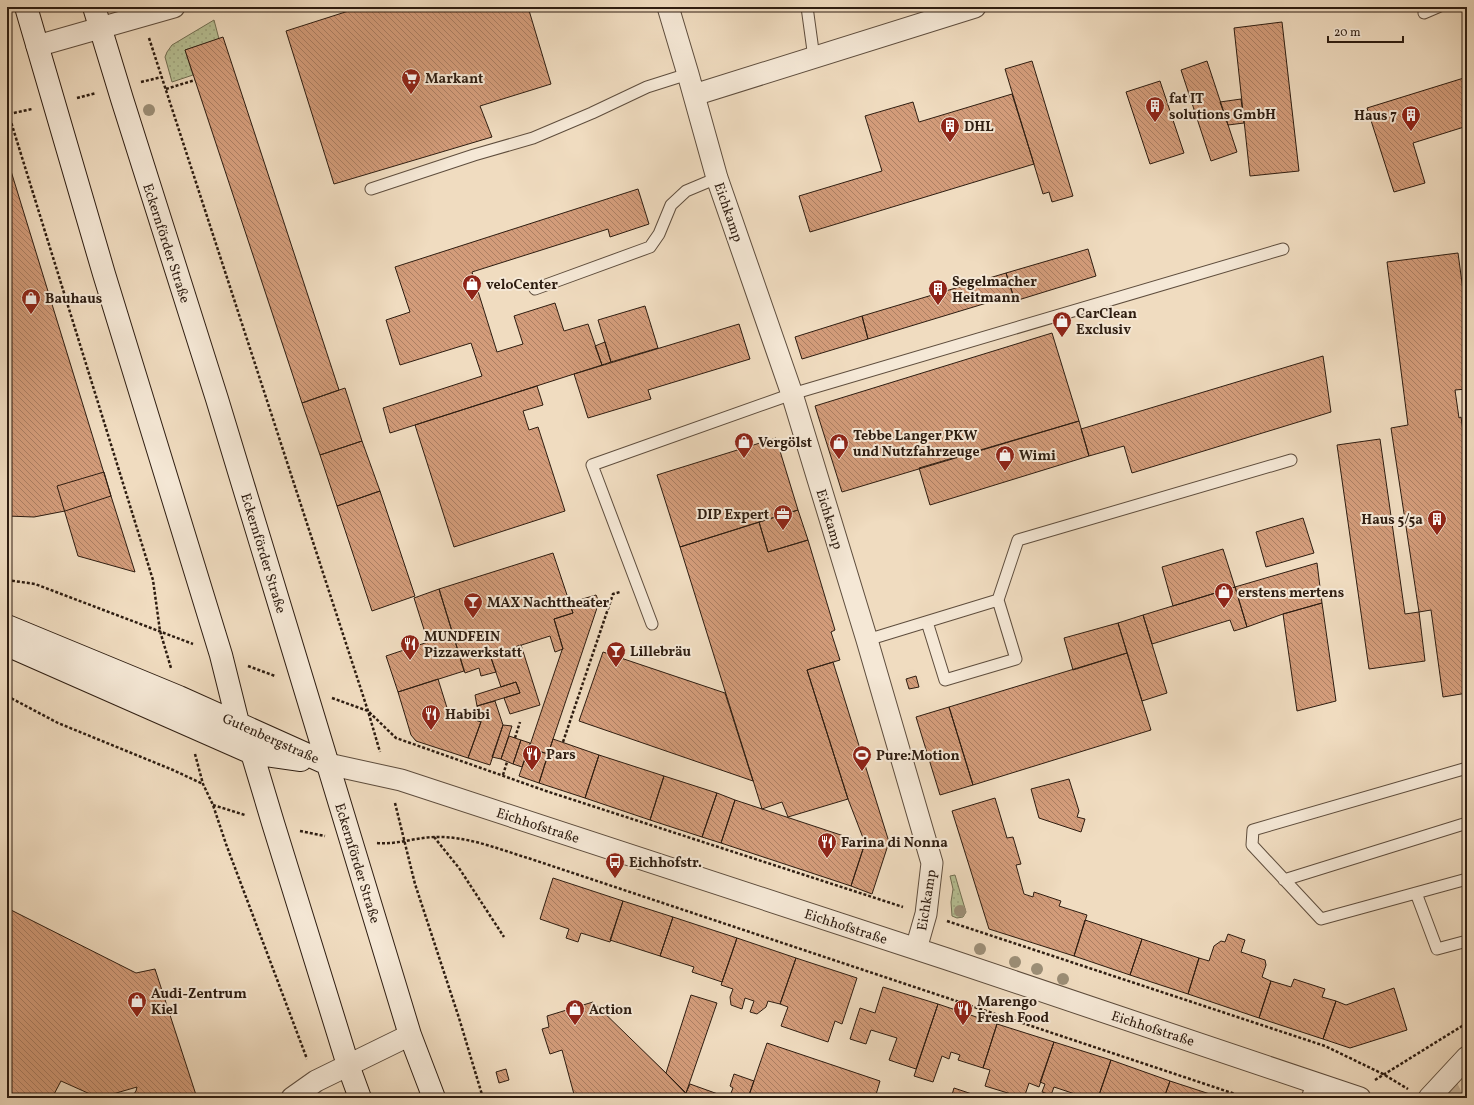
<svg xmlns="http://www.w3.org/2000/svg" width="1474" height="1105" font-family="Vollkorn,serif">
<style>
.grass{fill:url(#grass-dots);stroke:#726f53}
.building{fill:url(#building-back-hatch);stroke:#2e1d11}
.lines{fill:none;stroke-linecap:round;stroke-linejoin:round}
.highway-tunnel{stroke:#c9b69d;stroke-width:22;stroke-dasharray:22 11;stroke-linecap:butt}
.lane-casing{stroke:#5e4d3d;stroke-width:13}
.street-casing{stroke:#5e4d3d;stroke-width:23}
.secondary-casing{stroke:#2e1d11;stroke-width:24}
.path{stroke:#2e1d11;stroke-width:2.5;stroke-dasharray:3 2;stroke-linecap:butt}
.lane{stroke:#f5e8d6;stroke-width:11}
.street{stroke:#f5e8d6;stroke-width:21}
.secondary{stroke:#f5e8d6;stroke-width:22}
.tree{fill:#9c8e76}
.labels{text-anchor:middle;stroke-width:4;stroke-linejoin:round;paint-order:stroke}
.poi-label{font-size:14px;font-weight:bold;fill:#2e1d11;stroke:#f5e8d6;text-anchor:start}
.street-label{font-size:14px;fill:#2e1d11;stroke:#f5e8d6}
</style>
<defs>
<pattern id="grass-dots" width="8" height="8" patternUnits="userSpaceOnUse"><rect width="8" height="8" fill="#b7c195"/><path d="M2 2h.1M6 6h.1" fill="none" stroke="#9ea57f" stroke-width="1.8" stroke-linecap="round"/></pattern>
<pattern id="building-back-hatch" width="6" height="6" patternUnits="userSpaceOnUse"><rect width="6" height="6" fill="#d39c7a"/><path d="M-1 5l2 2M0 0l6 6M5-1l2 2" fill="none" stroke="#ac7f63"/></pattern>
</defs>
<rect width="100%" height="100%" fill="#f0dcc0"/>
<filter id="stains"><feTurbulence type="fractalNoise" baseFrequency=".005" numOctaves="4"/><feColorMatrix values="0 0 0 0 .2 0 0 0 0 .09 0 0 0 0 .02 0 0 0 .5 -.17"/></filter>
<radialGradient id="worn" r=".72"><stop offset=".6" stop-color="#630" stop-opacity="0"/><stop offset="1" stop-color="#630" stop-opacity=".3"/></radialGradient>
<path class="grass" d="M214,20L219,39L185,50L193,75L172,82L165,57L167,52L172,45Z
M955,875L966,912L963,917L957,918L952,916L951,902L953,889L950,876Z"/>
<path class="building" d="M361,7H528L551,84L480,106L492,137L334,184L286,31Z
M1282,22L1299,171L1250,176L1234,28Z
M223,37L339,390L302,403L185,50Z
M1032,61L1073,196L1052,202L1049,192L1043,194L1005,69Z
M1207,61L1237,152L1211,161L1181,70Z
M1467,77V137L1464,127L1413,143L1425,183L1394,192L1367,108Z
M1160,81L1184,153L1150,164L1126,92Z
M1012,94L1034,164L810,232L799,196L882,171L865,116L913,102L919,122Z
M1241,99L1244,123L1228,125L1220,102Z
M7,158L111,496L65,511L34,517L7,516Z
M638,189L649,224L610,237L608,229L472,272L497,352L523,344L514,316L555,303L564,331L588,324L602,365L390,433L383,408L482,376L471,343L400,365L386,320L410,312L395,267Z
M1088,249L1096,276L1015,301L1006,273Z
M1458,253L1467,320V389L1455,390L1459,418L1461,417L1467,461V693L1443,697L1431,610L1419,612L1391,428L1408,425L1387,262Z
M1006,273L1013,295L868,339L862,316Z
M645,306L658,348L611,362L598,320Z
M862,316L868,339L802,359L795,337Z
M739,324L750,359L648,390L651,399L588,418L574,374Z
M1052,333L1079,421L842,492L815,406Z
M605,342L611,362L602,365L595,346Z
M1323,356L1331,412L1132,473L1124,446L1089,456L1081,429Z
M537,386L543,405L523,411L529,430L538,427L565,511L454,547L415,425Z
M345,388L362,441L320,455L302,403Z
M1079,421L1089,456L930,505L919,468Z
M776,438L798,510L680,547L657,475Z
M1380,439L1405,614L1419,612L1425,661L1369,669L1337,445Z
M362,441L380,491L337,506L320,455Z
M104,472L111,496L135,572L78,556L57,486Z
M380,491L415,596L372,611L337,506Z
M798,510L808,540L768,552L759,522Z
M1303,518L1314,553L1266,567L1256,532Z
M759,522L768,552L808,540L835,630L831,632L840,660L807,670L848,799L788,817L782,802L762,809L680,547Z
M1223,549L1235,587L1173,606L1162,567Z
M553,553L573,613L554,619L563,649L555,652L550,636L490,655L496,672L481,676L479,668L465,673L439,589Z
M1317,563L1322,603L1283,614L1247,627L1235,587Z
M1235,587L1247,627L1234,631L1230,620L1152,644L1143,615Z
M439,589L464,671L398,692L386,656L428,642L414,598Z
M596,595L599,602L548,754L529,748L562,650L563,649L554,619L573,613L569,603Z
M1322,603L1336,701L1297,711L1283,614Z
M1143,615L1167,693L1142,701L1118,623Z
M1118,623L1127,653L1073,670L1064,638Z
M521,645L540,705L510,714L504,698L520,693L516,682L501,687L490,655Z
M603,652L725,693L753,781L579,721Z
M1127,653L1151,730L973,785L949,707Z
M833,662L889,842L872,894L851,886L865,843L848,799L807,670Z
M916,676L919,687L909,689L906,679Z
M438,679L448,711L481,722L468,758L416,741L411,735L398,692Z
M516,682L520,693L477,706L475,695Z
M495,701L503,725L490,765L468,758L484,713L479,712L477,706Z
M949,707L973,785L940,795L916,717Z
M503,725L512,726L501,759L492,757Z
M509,736L521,740L513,764L501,759Z
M553,739L599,755L585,798L539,783Z
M521,740L530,743L522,767L513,764Z
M529,748L548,754L539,783L519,776Z
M599,755L664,776L650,820L585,798Z
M664,776L717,793L702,837L650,820Z
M1069,779L1079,811L1077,817L1085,819L1081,832L1039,818L1031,789Z
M717,793L735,800L721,843L702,837Z
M995,798L1007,838L1013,837L1021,864L1016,865L1024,894L1033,897L1034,892L1061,901L1059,906L1087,915L1074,956L989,929L952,811Z
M735,800L865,843L851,886L721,843Z
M553,878L623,901L610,942L581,933L578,942L566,938L569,929L540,919Z
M623,901L673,917L660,956L610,940Z
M7,908L136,973L155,969L197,1098H131L136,1091L137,1087L99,1098L61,1081L52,1098H7Z
M673,917L737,938L722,982L692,972L694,967L660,956Z
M1085,920L1142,939L1130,975L1074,956Z
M1228,934L1245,940L1241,952L1265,960L1266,965L1262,977L1271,981L1259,1018L1188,994L1199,958L1209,961L1214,946L1221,941L1225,942Z
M737,938L796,958L780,1004L768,1001L766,1007L757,1014L750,1012L754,1001L745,998L742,1009L731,1005L730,997L733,989L721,985Z
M1142,939L1199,958L1188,994L1130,975Z
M796,958L857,978L842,1024L835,1021L828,1042L781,1026L788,1007L780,1004Z
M1294,979L1325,989L1322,997L1336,1001L1323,1039L1259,1018L1271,981L1291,987Z
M883,987L938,1004L916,1069L889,1060L897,1038L871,1030L866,1044L850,1039L860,1008L875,1013Z
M1394,988L1407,1030L1350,1048L1323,1039L1336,1001L1346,1005Z
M691,995L717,1003L686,1093L666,1073Z
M593,1002L666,1073L690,1098H575L562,1050L550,1054L542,1029L549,1027L547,1016Z
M938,1004L997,1024L983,1068L958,1060L960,1055L951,1052L949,1059L942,1056L933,1082L914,1076Z
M997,1024L1054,1042L1039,1087L1029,1083L1024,1098L985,1086L990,1070L983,1068Z
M1054,1042L1111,1060L1098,1098H1080L1081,1096L1054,1087L1051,1095L1042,1092L1045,1084L1040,1082Z
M767,1043L880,1081L875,1098H748Z
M1111,1060L1170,1081L1164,1098H1098Z
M506,1069L509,1080L499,1083L496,1072Z
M734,1074L754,1081L748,1098H690L686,1093L690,1084L729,1098L733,1088L730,1086Z
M1170,1081L1222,1098H1164Z
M954,1088L975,1095L974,1098H951Z"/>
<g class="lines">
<path class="highway-tunnel" d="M1440,1098L1467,1085"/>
<defs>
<path id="lane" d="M807,7L814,58
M1424,13L1438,7
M371,189L474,155L533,138L592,113L647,87L688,74
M535,289L650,247L659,234L671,205L686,191L717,178
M927,622L945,680L1016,659L998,600
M652,624L592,465L792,394L1283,249
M867,640L998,600L1018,540L1291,460
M1467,768L1253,830L1252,845L1321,919L1467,879
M1284,880L1467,823
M1416,893L1437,949L1467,941
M1307,1098L1313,1081"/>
<path id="street" d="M668,7L688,74L717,178L792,394L867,640L932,863L926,914L916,949
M37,46L174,7
M694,95L975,7
M328,764L401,780L947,959L1360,1098
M292,1098L316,1081L410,1035
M1429,1098L1467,1057"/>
<path id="secondary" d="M26,7L104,274L221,655L238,723L252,753L273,823L348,1065L360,1098
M94,7L122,99L217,399L410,1035L434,1098
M7,626L179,697L328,764
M7,645L252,753L301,760"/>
</defs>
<use href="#lane" class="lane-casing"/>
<use href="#street" class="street-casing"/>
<use href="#secondary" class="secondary-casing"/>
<path class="path" d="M149,38L368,711L380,752
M141,82L162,77
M166,89L195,80
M77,98L96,93
M7,109L153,580L160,631L171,668
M9,114L32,109
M7,580L35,584L193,644
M248,666L275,676
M7,696L58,723L173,770L203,784
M332,698L368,711L396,738L546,791L903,907
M515,738L520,722
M563,742L613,594L620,592
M195,754L203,784L213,805L226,844L307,1059
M503,775L507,762
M395,803L415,884L459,1018L483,1098
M213,805L245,815
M300,831L325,836
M434,837L459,868L504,937
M377,843C397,845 416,837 436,837C468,836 501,850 531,859L1247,1098
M947,921L1325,1046L1383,1074L1408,1089
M1375,1080L1467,1023"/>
<use href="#lane" class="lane"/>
<use href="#street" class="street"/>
<use href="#secondary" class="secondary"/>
</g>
<g class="tree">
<circle cx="149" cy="110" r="6"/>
<circle cx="960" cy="911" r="6"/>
<circle cx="980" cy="949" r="6"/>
<circle cx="1015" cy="962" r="6"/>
<circle cx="1037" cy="969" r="6"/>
<circle cx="1063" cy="979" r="6"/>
</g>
<defs>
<symbol id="supermarket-pin" viewBox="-11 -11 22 30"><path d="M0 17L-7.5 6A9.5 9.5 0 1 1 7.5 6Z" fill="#8f2418" stroke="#f5e8d6"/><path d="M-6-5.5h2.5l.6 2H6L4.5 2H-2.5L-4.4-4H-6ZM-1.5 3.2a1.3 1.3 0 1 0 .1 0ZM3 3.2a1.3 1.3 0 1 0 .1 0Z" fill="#fff"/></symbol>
<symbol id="building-pin" viewBox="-11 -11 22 30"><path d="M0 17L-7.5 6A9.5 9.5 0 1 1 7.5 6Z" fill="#8f2418" stroke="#f5e8d6"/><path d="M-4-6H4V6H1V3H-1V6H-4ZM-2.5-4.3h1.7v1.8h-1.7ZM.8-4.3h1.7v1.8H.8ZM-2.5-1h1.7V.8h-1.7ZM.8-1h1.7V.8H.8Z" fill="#fff"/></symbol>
<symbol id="shop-pin" viewBox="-11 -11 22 30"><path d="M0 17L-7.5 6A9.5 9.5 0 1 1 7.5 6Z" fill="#8f2418" stroke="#f5e8d6"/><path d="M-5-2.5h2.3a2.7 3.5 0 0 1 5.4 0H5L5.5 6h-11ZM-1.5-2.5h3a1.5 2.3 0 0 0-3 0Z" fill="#fff"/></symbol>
<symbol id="office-pin" viewBox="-11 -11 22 30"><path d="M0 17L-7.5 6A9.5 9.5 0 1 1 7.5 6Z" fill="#8f2418" stroke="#f5e8d6"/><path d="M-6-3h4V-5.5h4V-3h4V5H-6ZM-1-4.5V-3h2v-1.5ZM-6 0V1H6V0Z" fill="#fff"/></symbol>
<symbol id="bar-pin" viewBox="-11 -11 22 30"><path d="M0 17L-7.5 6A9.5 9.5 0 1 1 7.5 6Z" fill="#8f2418" stroke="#f5e8d6"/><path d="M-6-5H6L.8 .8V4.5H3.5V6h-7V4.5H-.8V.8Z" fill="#fff"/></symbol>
<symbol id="restaurant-pin" viewBox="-11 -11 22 30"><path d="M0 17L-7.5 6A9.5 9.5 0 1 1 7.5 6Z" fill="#8f2418" stroke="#f5e8d6"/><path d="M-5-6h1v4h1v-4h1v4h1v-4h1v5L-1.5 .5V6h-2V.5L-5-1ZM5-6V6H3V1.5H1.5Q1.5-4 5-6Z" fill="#fff"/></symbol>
<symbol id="stadium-pin" viewBox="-11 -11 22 30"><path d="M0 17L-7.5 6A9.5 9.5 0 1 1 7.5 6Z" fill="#8f2418" stroke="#f5e8d6"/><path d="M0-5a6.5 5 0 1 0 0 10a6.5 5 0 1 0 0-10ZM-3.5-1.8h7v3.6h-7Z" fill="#fff"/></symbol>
<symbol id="bus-pin" viewBox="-11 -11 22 30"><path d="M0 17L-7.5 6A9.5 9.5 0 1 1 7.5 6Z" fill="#8f2418" stroke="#f5e8d6"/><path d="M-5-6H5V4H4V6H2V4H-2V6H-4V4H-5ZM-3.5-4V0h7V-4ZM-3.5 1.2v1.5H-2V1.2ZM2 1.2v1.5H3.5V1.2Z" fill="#fff"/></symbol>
</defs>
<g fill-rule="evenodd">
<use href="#supermarket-pin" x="400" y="67" width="22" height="30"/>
<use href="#building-pin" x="1144" y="95" width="22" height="30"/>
<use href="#building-pin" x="1400" y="104" width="22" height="30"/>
<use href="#building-pin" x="939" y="115" width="22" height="30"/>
<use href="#shop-pin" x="461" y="273" width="22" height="30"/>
<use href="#building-pin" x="927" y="278" width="22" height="30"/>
<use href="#shop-pin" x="20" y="287" width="22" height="30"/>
<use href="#shop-pin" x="1051" y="310" width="22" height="30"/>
<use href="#shop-pin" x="733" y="431" width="22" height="30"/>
<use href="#shop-pin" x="828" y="432" width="22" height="30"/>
<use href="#shop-pin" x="994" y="444" width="22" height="30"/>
<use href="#office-pin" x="772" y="503" width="22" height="30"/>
<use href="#building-pin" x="1426" y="508" width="22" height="30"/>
<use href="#shop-pin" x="1213" y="581" width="22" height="30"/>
<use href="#bar-pin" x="462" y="591" width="22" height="30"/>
<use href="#restaurant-pin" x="399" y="633" width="22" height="30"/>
<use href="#bar-pin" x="605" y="640" width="22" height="30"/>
<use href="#restaurant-pin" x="420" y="703" width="22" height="30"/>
<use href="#restaurant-pin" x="521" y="743" width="22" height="30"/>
<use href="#stadium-pin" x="851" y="744" width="22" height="30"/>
<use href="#restaurant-pin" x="816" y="831" width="22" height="30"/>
<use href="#bus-pin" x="604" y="851" width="22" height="30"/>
<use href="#shop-pin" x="126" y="990" width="22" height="30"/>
<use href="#shop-pin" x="564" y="998" width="22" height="30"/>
<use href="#restaurant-pin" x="952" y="998" width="22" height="30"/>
</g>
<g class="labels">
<g class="poi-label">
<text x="425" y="83">Markant</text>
<text x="1169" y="103">fat IT<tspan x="1169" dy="16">solutions GmbH</tspan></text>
<text x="1397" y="120" text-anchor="end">Haus 7</text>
<text x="964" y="131">DHL</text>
<text x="952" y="286">Segelmacher<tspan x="952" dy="16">Heitmann</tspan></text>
<text x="486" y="289">veloCenter</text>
<text x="45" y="303">Bauhaus</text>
<text x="1076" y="318">CarClean<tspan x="1076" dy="16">Exclusiv</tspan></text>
<text x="853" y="440">Tebbe Langer PKW<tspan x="853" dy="16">und Nutzfahrzeuge</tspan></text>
<text x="758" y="447">Vergölst</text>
<text x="1019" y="460">Wimi</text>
<text x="769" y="519" text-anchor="end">DIP Expert</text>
<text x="1423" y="524" text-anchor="end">Haus 5/5a</text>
<text x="1238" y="597">erstens mertens</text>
<text x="487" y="607">MAX Nachttheater</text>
<text x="424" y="641">MUNDFEIN<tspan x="424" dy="16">Pizzawerkstatt</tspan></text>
<text x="630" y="656">Lillebräu</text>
<text x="445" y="719">Habibi</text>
<text x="546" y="759">Pars</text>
<text x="876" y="760">Pure:Motion</text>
<text x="841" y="847">Farina di Nonna</text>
<text x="629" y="867">Eichhofstr.</text>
<text x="151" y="998">Audi-Zentrum<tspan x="151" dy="16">Kiel</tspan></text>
<text x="977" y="1006">Marengo<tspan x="977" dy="16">Fresh Food</tspan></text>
<text x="589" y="1014">Action</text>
</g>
<g class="street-label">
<text transform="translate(729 212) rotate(71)" y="5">Eichkamp</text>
<text transform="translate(167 243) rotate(72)" y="5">Eckernförder Straße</text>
<text transform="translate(830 519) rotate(73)" y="5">Eichkamp</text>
<text transform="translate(264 553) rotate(73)" y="5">Eckernförder Straße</text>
<text transform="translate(271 738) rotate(24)" y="5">Gutenbergstraße</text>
<text transform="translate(538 825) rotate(18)" y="5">Eichhofstraße</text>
<text transform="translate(358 863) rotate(73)" y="5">Eckernförder Straße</text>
<text transform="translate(926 900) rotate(-81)" y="5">Eichkamp</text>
<text transform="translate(846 926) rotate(18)" y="5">Eichhofstraße</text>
<text transform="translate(1153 1028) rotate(18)" y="5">Eichhofstraße</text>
</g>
</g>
<rect width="1474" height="1105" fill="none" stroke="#f0dcc0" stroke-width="24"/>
<rect x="8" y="8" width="1458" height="1089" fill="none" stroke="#2e1d11" stroke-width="2"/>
<rect x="12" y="12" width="1450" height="1081" fill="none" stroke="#2e1d11"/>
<path d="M1328 36v6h75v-6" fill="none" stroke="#2e1d11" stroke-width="2"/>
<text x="1334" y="36" font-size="12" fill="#2e1d11" stroke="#f5e8d6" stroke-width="3" paint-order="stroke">20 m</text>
<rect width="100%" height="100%" filter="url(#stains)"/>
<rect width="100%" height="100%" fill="url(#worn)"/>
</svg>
